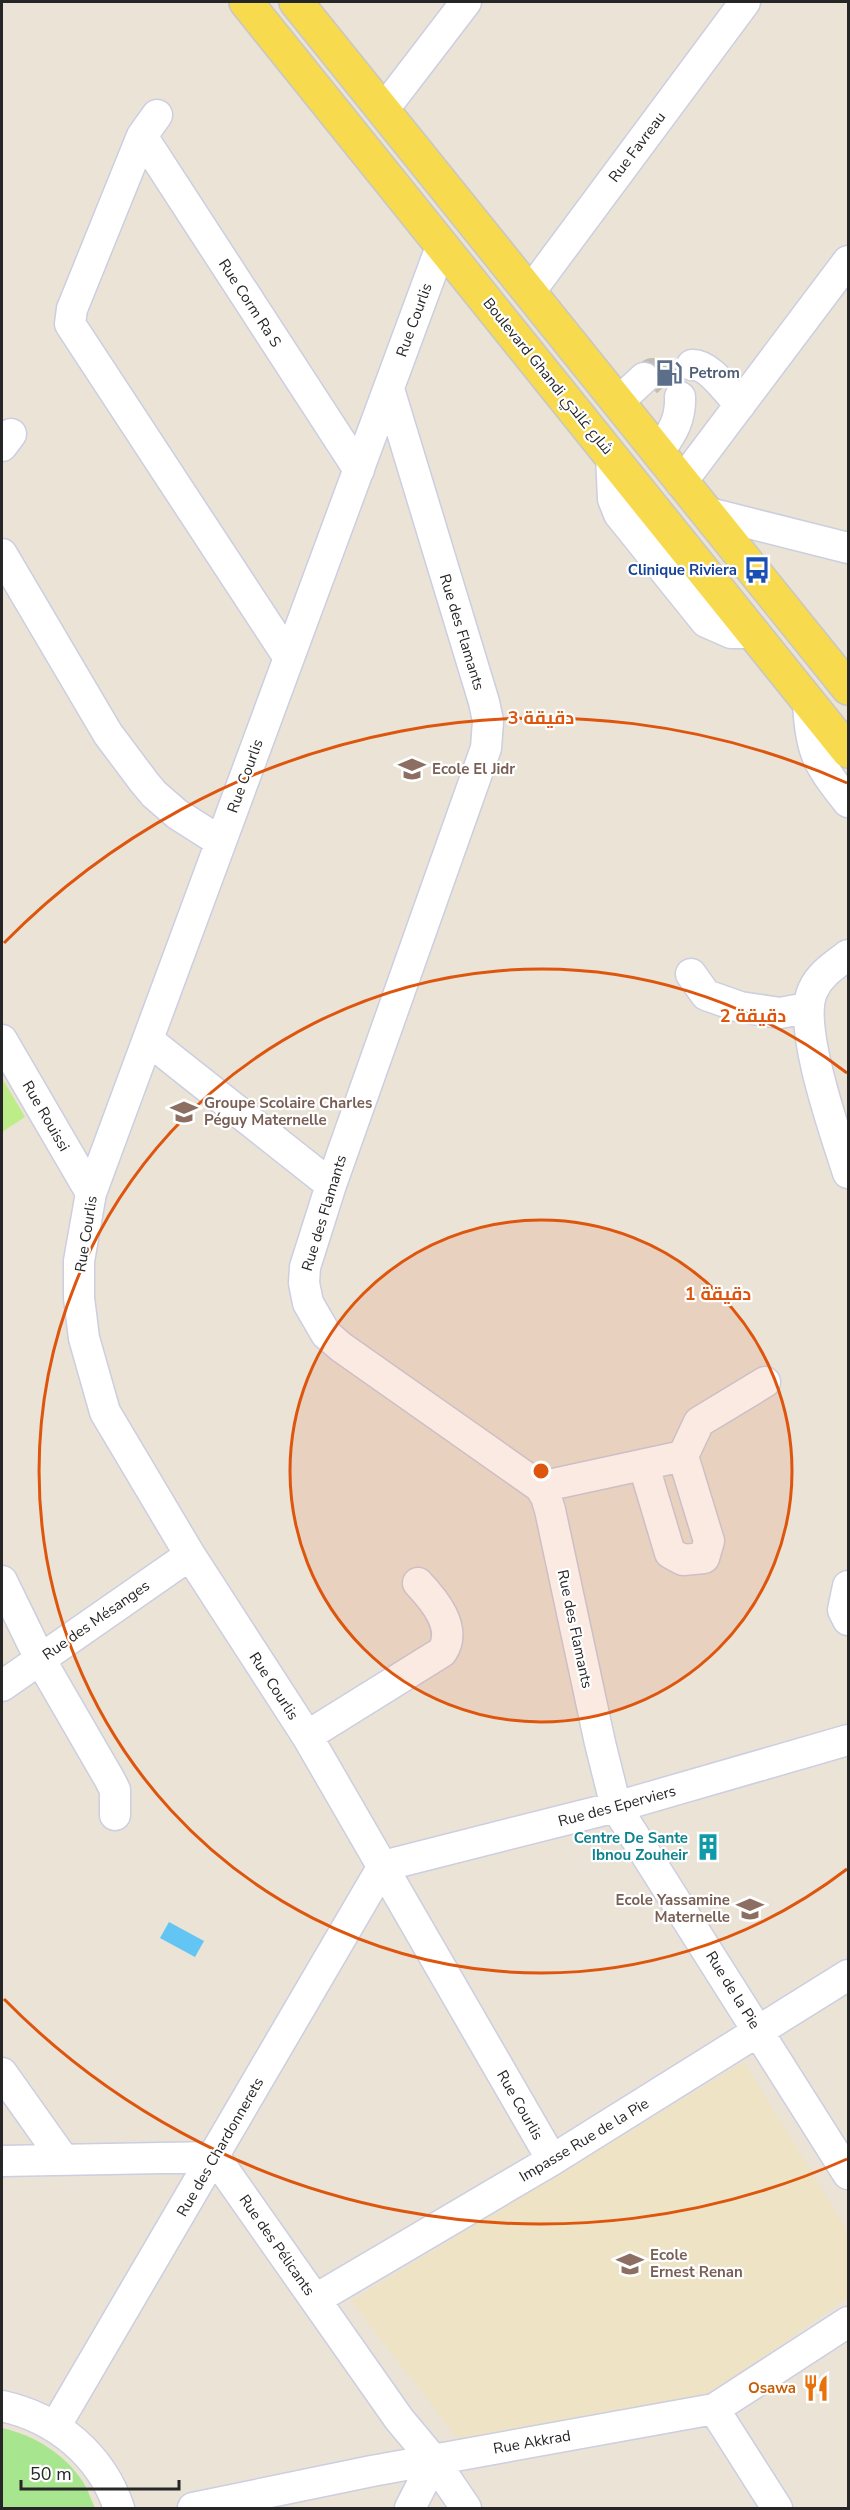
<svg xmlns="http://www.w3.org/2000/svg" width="850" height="2510" font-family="'Nunito Sans',Cairo,sans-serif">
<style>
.education{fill:#eee3c4}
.green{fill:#a7e58f}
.pitch{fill:#bded89}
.water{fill:#62c5f4}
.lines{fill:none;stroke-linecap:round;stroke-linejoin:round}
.minor-tunnel{stroke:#c3bdb3;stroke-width:30;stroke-dasharray:30 15;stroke-linecap:butt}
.minor-casing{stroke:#cccee1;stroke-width:33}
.major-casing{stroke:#c7c7c7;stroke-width:36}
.minor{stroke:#fff;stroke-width:30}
.major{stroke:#f7da4e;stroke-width:33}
.ring{fill:none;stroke:#de560d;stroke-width:3}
.labels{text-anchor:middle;stroke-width:4.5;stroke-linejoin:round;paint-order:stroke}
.street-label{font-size:15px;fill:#262626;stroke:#fff}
.service-label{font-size:15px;font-weight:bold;fill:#4e5e75;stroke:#fff;text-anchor:start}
.transit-label{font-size:15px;font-weight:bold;fill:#164399;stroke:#fff;text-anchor:end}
.education-label{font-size:15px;font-weight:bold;fill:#785e54;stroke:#fff;text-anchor:start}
.culture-label{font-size:15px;font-weight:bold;fill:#0d838f;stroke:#fff;text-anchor:end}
.food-label{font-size:15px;font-weight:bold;fill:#c56008;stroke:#fff;text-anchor:end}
.centre{fill:#de560d;stroke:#fff;stroke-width:3}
.ring-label{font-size:18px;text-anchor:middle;font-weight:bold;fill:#de560d;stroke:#fff;stroke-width:4.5;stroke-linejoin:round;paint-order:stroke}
</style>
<rect width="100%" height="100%" fill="#eae3d6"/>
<path class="education" d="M744,2062L848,2231V2297L708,2397L458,2439L351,2301Z"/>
<path class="green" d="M2,2428C34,2435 65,2454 83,2482C88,2490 91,2500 95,2508H2Z"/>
<path class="pitch" d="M2,1078L25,1117L2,1132Z"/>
<path class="water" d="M169,1922L204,1941L195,1957L160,1938Z"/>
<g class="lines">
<path class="minor-tunnel" d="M644,378L652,373L660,374L680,397"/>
<defs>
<path id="minor" d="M384,109L466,2
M157,115L142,136L72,309L70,324L289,658
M142,136L359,470
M442,244L91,1193L79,1261V1298L84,1338L105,1412L190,1555L307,1736L552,2160
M529,293L745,2
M692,365C710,364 728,393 740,405
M389,389L484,702L488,721L486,748L331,1185L305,1267L304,1283L308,1303L326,1334L341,1347L540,1487L546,1497L550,1510L600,1743L616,1807L848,2174
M617,403L644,378
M2,446L11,434
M659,452C671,434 681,421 680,397
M611,455L613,499L619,514L706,622L731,633H754
M681,483L848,261
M705,512L848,548
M2,554L108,734L144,782L154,794L177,814L221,842
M808,701C810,751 817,763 848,802
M848,955C835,965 820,974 813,990C796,1024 836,1135 848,1173
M691,974L706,995L740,1007L780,1013L807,1008
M2,1040L91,1193
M148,1040L331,1185
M683,1456L699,1422L765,1382
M540,1487L683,1456L709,1541L704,1558L683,1560L670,1553L644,1466
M2,1581L40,1659L110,1780L115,1790V1815
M848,1586L843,1610L848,1620
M2,1686L190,1555
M307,1736L442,1652C458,1628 434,1600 418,1583
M2,2073L63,2159
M2,2161L215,2157L399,2419L434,2461L410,2508
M316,2299L552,2160L848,1975
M2,2406C57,2418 101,2455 119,2508
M714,2409L777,2508
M55,2427L383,1866L616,1807L848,1740
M434,2461L466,2508
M193,2508L372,2471L714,2409L848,2322"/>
<path id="major" d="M246,2L848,751
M296,2L848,688"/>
</defs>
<use href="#minor" class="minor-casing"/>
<use href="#major" class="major-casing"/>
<use href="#minor" class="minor"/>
<use href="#major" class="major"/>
</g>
<circle cx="541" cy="1471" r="251" fill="#de560d" fill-opacity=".12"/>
<g class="ring">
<circle cx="541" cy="1471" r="251"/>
<path d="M847 1869A502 502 0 1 1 847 1073"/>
<path d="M847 2159A753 753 0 0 1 4 1999M4 943A753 753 0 0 1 847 783"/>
</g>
<defs>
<symbol id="fuel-bare" viewBox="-9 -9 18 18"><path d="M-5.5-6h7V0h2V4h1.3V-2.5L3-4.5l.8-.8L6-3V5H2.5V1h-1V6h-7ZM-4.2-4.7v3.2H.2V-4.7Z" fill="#5c6f8a" stroke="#fff" stroke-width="2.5" paint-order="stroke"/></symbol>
<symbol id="bus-bare" viewBox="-9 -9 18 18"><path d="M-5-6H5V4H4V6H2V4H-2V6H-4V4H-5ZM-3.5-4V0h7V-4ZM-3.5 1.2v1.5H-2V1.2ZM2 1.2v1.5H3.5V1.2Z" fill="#1a4fb4" stroke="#fff" stroke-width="2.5" paint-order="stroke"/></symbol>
<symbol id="school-bare" viewBox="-9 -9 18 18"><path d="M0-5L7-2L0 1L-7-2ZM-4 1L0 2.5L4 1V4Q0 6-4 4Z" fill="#8d6e63" stroke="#fff" stroke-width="2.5" paint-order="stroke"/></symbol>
<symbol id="building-bare" viewBox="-9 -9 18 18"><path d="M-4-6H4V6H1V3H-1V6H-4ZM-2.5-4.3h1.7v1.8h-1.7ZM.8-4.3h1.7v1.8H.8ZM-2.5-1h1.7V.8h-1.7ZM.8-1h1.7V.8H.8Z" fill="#0f9aa8" stroke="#fff" stroke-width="2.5" paint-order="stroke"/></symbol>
<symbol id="restaurant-bare" viewBox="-9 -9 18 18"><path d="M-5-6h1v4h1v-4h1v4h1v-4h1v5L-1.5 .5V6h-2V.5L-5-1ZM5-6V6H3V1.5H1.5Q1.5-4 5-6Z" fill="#e8710a" stroke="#fff" stroke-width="2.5" paint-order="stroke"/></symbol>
</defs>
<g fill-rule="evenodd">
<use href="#fuel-bare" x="650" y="354" width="38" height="38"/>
<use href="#bus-bare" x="738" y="551" width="38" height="38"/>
<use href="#school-bare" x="393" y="750" width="38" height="38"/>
<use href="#school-bare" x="165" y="1093" width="38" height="38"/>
<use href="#building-bare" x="689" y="1828" width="38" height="38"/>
<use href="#school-bare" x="731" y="1890" width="38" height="38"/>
<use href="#school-bare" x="611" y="2245" width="38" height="38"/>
<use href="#restaurant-bare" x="797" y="2369" width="38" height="38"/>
</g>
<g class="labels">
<g class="street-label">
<text transform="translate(637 147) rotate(-53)" y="5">Rue Favreau</text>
<text transform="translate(250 303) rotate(57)" y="5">Rue Corm Ra S</text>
<text transform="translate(414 320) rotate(-70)" y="5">Rue Courlis</text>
<text transform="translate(548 376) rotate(51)" y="5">Boulevard Ghandi شارع غاندي</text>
<text transform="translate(462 632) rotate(73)" y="5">Rue des Flamants</text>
<text transform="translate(245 776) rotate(-70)" y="5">Rue Courlis</text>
<text transform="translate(46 1116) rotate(60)" y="5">Rue Rouissi</text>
<text transform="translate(324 1213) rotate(-73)" y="5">Rue des Flamants</text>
<text transform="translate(86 1234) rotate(-81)" y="5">Rue Courlis</text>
<text transform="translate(96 1620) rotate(-35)" y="5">Rue des Mésanges</text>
<text transform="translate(575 1629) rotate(78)" y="5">Rue des Flamants</text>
<text transform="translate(274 1686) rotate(57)" y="5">Rue Courlis</text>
<text transform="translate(617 1806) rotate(-15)" y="5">Rue des Eperviers</text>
<text transform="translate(733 1990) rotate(58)" y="5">Rue de la Pie</text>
<text transform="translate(520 2105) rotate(60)" y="5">Rue Courlis</text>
<text transform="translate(584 2140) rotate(-31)" y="5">Impasse Rue de la Pie</text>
<text transform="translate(220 2147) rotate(-60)" y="5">Rue des Chardonnerets</text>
<text transform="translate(277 2245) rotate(55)" y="5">Rue des Pélicants</text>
<text transform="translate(532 2442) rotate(-10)" y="5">Rue Akkrad</text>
</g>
<g class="service-label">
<text x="689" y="378">Petrom</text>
</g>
<g class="transit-label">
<text x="737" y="575">Clinique Riviera</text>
</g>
<g class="education-label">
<text x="432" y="774">Ecole El Jidr</text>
<text x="204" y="1108">Groupe Scolaire Charles<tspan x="204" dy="17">Péguy Maternelle</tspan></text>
<text x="730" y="1905" text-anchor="end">Ecole Yassamine<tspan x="730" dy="17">Maternelle</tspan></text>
<text x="650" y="2260">Ecole<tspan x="650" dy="17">Ernest Renan</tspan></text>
</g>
<g class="culture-label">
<text x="688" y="1843">Centre De Sante<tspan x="688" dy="17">Ibnou Zouheir</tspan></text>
</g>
<g class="food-label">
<text x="796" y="2393">Osawa</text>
</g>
</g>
<circle cx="541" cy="1471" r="9" class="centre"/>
<g class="ring-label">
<text x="541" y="724">3 دقيقة</text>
<text x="753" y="1022">2 دقيقة</text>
<text x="718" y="1300">1 دقيقة</text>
</g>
<rect width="850" height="2510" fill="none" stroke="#262626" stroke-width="6"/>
<path d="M21 2480v9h158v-9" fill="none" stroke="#262626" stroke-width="3"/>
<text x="30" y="2480" font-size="18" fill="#262626" stroke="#ffffff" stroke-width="4.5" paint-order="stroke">50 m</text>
</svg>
